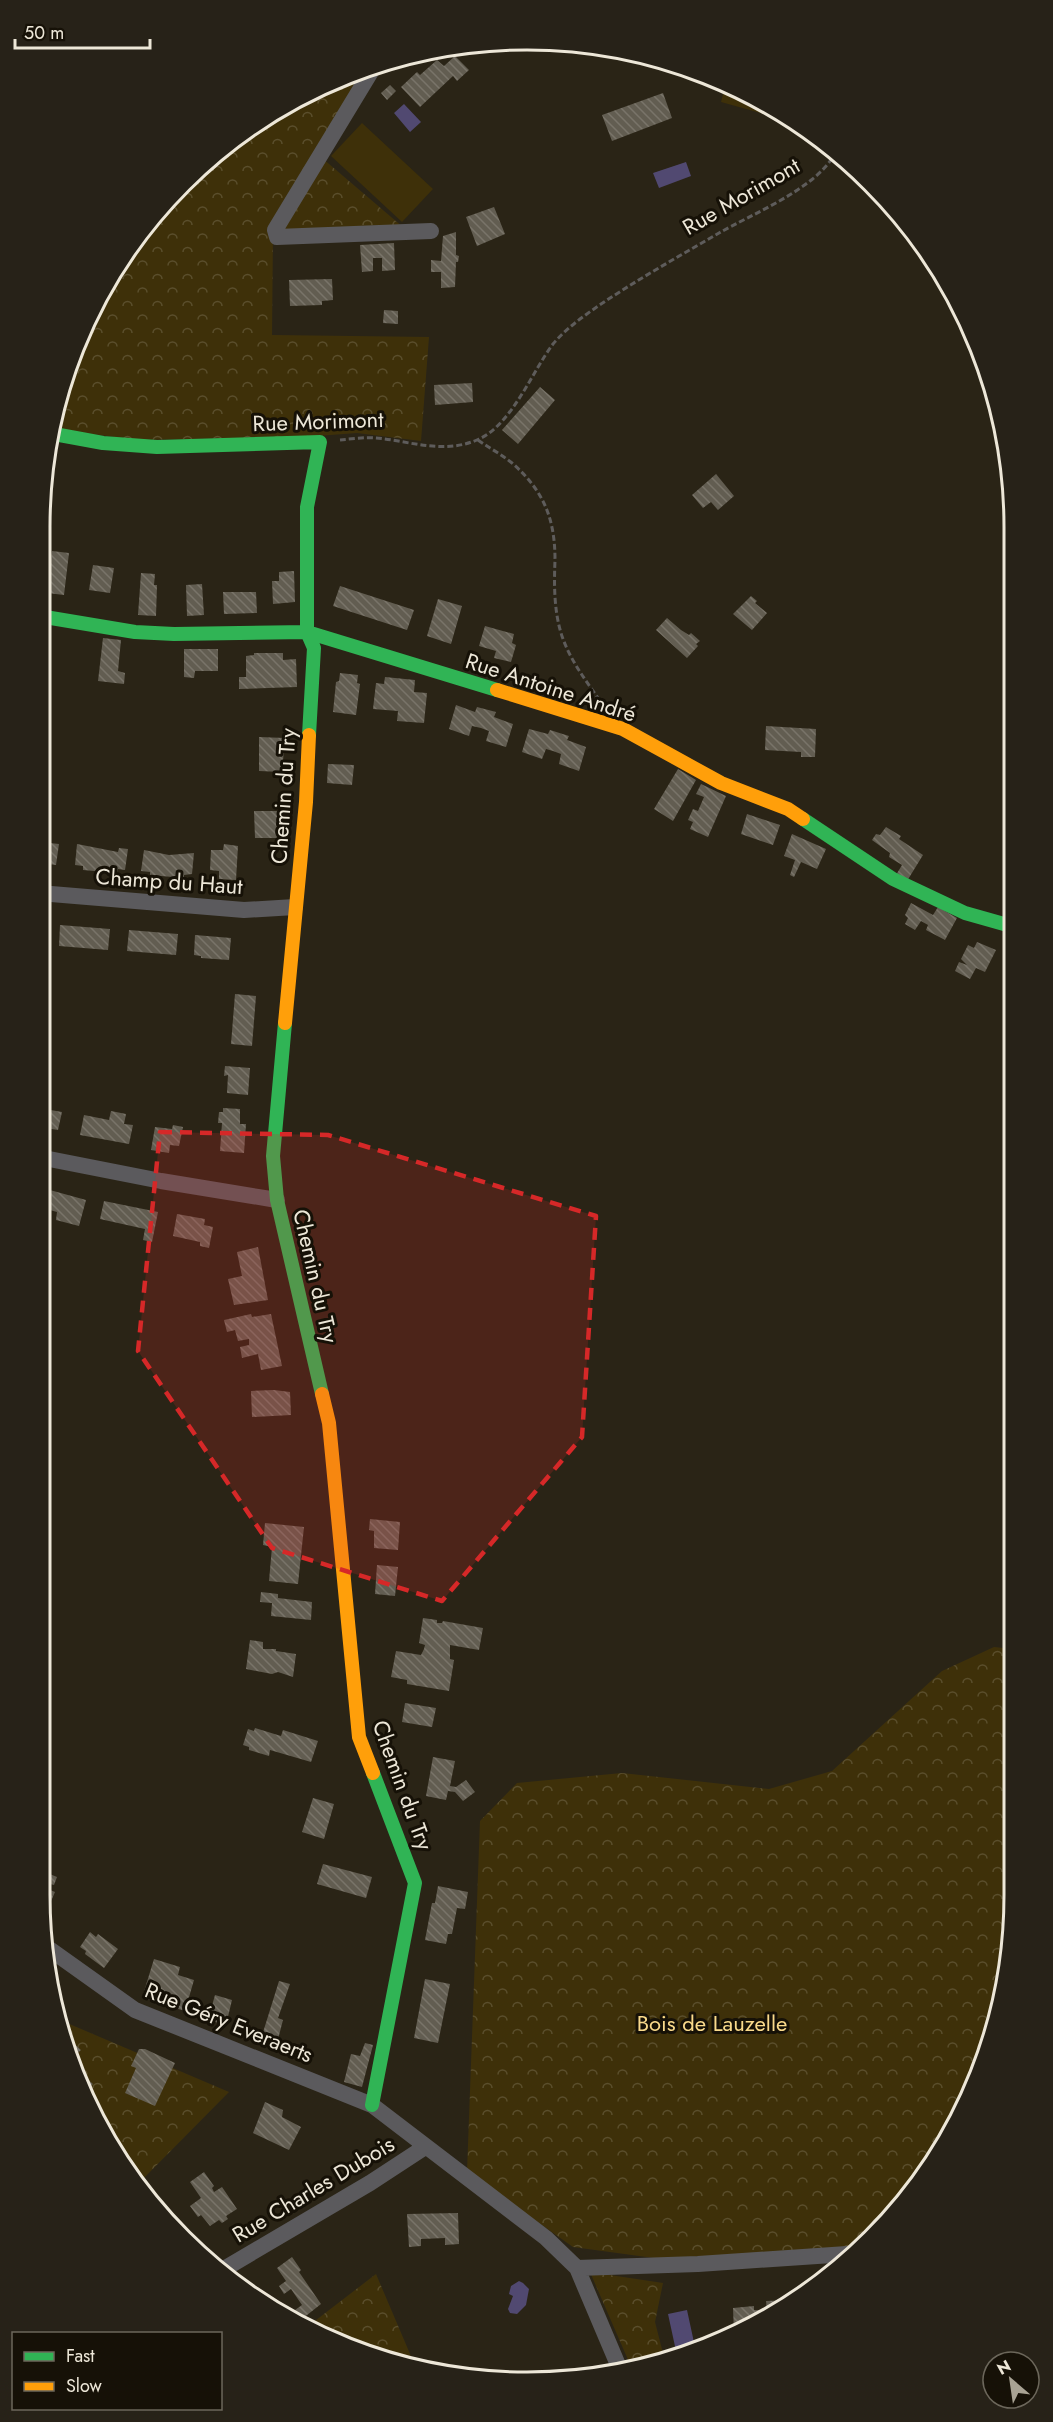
<svg xmlns="http://www.w3.org/2000/svg" width="1053" height="2422" font-family="Jost,sans-serif">
<style>
.forest{fill:url(#forest-crowns)}
.garden{fill:#3e3009}
.water{fill:#514971}
.building{fill:url(#building-back-hatch)}
.lines{fill:none;stroke-linecap:round;stroke-linejoin:round}
.path{stroke:#5e5c5b;stroke-width:3;stroke-dasharray:6 3;stroke-linecap:butt}
.street{stroke:#5b5a5d;stroke-width:16}
.fast{stroke:#30b455;stroke-width:14}
.slow{stroke:#ff9f0a;stroke-width:14}
.marked{fill:#d62828;fill-opacity:0.2;stroke:#d62828;stroke-width:4.5;stroke-dasharray:12 8;stroke-linejoin:round}
.labels{text-anchor:middle;stroke-width:6;stroke-linejoin:round;paint-order:stroke}
.street-label{font-size:22px;fill:#ede7d8;stroke:#161107}
.park-label{font-size:22px;fill:#fada8b;stroke:#161107}
.rim{fill:none;stroke:#ede7d8;stroke-width:3}
</style>
<defs>
<pattern id="forest-crowns" width="20" height="18" patternUnits="userSpaceOnUse" patternTransform="scale(1.5)"><rect width="20" height="18" fill="#3e3009"/><path d="M2 6a3 3 0 1 1 6 0M12 15a3 3 0 1 1 6 0" fill="none" stroke="#5a4e2c"/></pattern>
<pattern id="building-back-hatch" width="6" height="6" patternUnits="userSpaceOnUse" patternTransform="scale(1.5)"><rect width="6" height="6" fill="#625d51"/><path d="M-1 5l2 2M0 0l6 6M5-1l2 2" fill="none" stroke="#797469"/></pattern>
</defs>
<rect width="100%" height="100%" fill="#2a2416"/>
<path class="forest" d="M366,68L315,152L404,228L273,233L272,335L429,337L421,441L357,433L303,437L137,440L55,429L65,369L104,282L160,205L230,140L311,89Z
M994,1647L1013,1649L1014,1895L988,2053L949,2139L893,2217L847,2254L698,2264L573,2247L467,2172L480,1821L517,1783L622,1773L769,1789L832,1771L942,1671Z
M60,2020L229,2092L137,2185L104,2139L65,2053Z
M590,2272L663,2283L655,2322L665,2361L632,2369Z
M376,2274L416,2368L307,2327Z"/>
<path class="garden" d="M725,86L766,106L764,114L721,102Z
M362,123L433,189L402,222L331,156Z"/>
<path class="water" d="M404,104L421,122L410,132L394,113Z
M686,162L691,176L659,188L653,173Z
M519,2281L523,2283L529,2289L526,2305L517,2314L510,2313L508,2309L513,2296L509,2294L511,2286Z
M687,2310L695,2347L676,2351L668,2314Z"/>
<path class="building" d="M455,56L469,70L457,81L453,76L420,107L401,87L417,72L420,75L437,60L444,66Z
M390,85L396,91L387,100L381,93Z
M663,93L672,118L612,141L602,115Z
M494,207L505,234L477,246L466,217Z
M456,232V255L459,256L458,262H456L455,287L441,288V272H431V260L441,261L443,236Z
M394,243L395,270L382,271V258H373V271L362,272L360,245Z
M332,279L333,300L322,301V305L290,306L289,280Z
M384,310L398,311V324L383,323Z
M472,383L473,402L435,405L434,385Z
M540,387L555,400L518,444L502,430Z
M716,474L734,496L718,510L711,502L703,508L692,495Z
M52,551L69,553L64,595L39,592L41,575L49,576Z
M93,565L114,568L110,593L89,590Z
M294,571L295,602L273,604L272,581H279V572Z
M141,573L155,574L154,585H157L156,616L138,615Z
M202,584L204,615L187,616L186,585Z
M340,586L414,610L407,630L333,606Z
M223,592H256L257,613L224,614Z
M751,596L757,601L755,603L767,613L752,630L733,614Z
M438,599L462,606L451,644L427,636Z
M667,618L681,630L689,635L691,633L700,641L696,644L698,646L687,658L656,630Z
M485,626L514,634L512,643L516,645L511,662L494,658L496,651L479,646Z
M103,638L121,640L118,671L125,673L124,684L98,681Z
M184,649H218V671H195L194,678L184,677Z
M254,653H283V660L296,659L297,687L239,689V677H246V656L254,655Z
M340,673L358,675L357,683L360,684L356,715L333,712L336,682L339,681Z
M385,677L415,680L414,692L427,693L424,723L397,721L398,711L373,709L376,683L384,684Z
M456,705L475,712L477,707L496,712L494,717L513,724L506,747L486,741L489,731L481,728L472,726L469,736L449,729Z
M766,726L816,729L815,757H801V752L765,750Z
M529,729L548,734L550,730L569,736L567,740L586,747L579,771L559,764L561,754L553,751L546,749L542,759L522,752Z
M259,737L285,738L282,772L259,771Z
M328,764L354,765L352,785L327,783Z
M678,769L696,780L673,821L654,809Z
M701,784L726,796L708,837L690,829L693,822L688,820L693,809L698,811L704,797L696,794Z
M254,811H280V838H255Z
M747,814L780,825L773,845L741,834Z
M886,827L901,836L899,839L923,855L907,881L896,875L902,865L889,857L890,853L872,840L876,834L880,835Z
M792,834L826,849L817,869L801,862L794,877L790,875L795,860L784,856Z
M50,843L59,844L56,865L48,864L47,869L39,868V845L50,847Z
M77,844L118,852L119,848L128,849L125,870L118,869L117,873L83,870V866L75,865Z
M224,844L238,846L236,880L219,879V871L210,870L211,850H223Z
M144,850L169,855L194,853L192,874L184,875V878L150,875V872L141,871Z
M911,903L933,915L938,907L957,918L945,940L926,930L928,925L921,921L915,930L905,924L908,918L905,915Z
M60,925L110,929L108,950L59,946Z
M129,930L178,934L176,955L127,951Z
M195,935L231,938L229,960L201,958V956L194,955Z
M977,942L996,950L985,972L976,968L970,979L955,971L959,962L967,965L961,959L968,945L974,948Z
M235,994L256,996L252,1046L231,1044Z
M225,1066L250,1068L248,1095L227,1093L228,1075L224,1076Z
M39,1108L62,1112L58,1130L39,1127Z
M223,1108L240,1109V1124H246L244,1153L220,1151L222,1123H218L219,1112H223Z
M111,1111L126,1114L124,1124L133,1125L129,1144L80,1135L84,1115L109,1120Z
M173,1125L183,1127L179,1146L170,1145L169,1153L151,1150L155,1127L172,1129Z
M39,1187L86,1200L79,1226L56,1220L57,1212L39,1207Z
M104,1201L158,1212L152,1242L143,1240L145,1229L100,1219Z
M177,1214L205,1219L204,1225L213,1227L209,1248L200,1246V1242L173,1236Z
M258,1247L268,1300L234,1305L228,1279L242,1276L237,1252Z
M251,1314L252,1317L271,1314L282,1366L261,1370L258,1354L242,1358L240,1347L249,1345V1339L238,1341L235,1330L227,1332L224,1320Z
M274,1390L290,1392L291,1415L252,1417L251,1391Z
M370,1519L400,1522L398,1550L374,1548V1531L369,1530Z
M265,1523L304,1527L298,1584L269,1581L272,1547L263,1545Z
M377,1565L398,1567L395,1596L375,1594Z
M261,1592L278,1594V1598L312,1602L311,1620L271,1616L272,1603L260,1602Z
M423,1618L437,1620V1623H442L443,1621L483,1628L479,1650L450,1645V1659L454,1660L449,1691L407,1684V1680L391,1677L396,1651L421,1655L424,1649L425,1645L419,1643Z
M250,1640L263,1642V1649H276V1651L296,1654L293,1677L278,1672L272,1674L246,1669Z
M405,1703L436,1708L432,1727L402,1722Z
M255,1728L281,1736L283,1730L318,1741L311,1762L270,1750L269,1756L249,1750V1747L243,1745L248,1729L254,1731Z
M433,1757L455,1761L450,1786L456,1787L466,1780L475,1792L463,1801L455,1792L448,1791L446,1800L426,1796Z
M313,1798L334,1804L324,1839L302,1832Z
M323,1864L372,1877L366,1898L317,1884Z
M45,1872L57,1877L54,1885L50,1884L48,1889L55,1892L46,1913L42,1911L39,1895V1887Z
M438,1886L468,1892L465,1909L457,1908L452,1934H448L446,1944L425,1940L432,1903H435Z
M90,1932L96,1937L98,1934L118,1949L104,1968L85,1954L86,1951L80,1947Z
M154,1959L180,1967L178,1975L194,1980L185,2011L142,1998Z
M425,1979L450,1984L438,2043L414,2038Z
M279,1981L290,1984L278,2018L283,2020L276,2047L260,2042Z
M215,1995L232,2000L226,2025L208,2020Z
M67,2037L81,2050L69,2061L63,2041Z
M365,2043L373,2045L362,2087L344,2082L351,2054L360,2056Z
M139,2049H145L175,2063L155,2106L125,2093L136,2068L131,2066Z
M83,2075L93,2084L84,2093L78,2080Z
M265,2102L283,2110L282,2117L301,2127L289,2150L253,2133Z
M204,2172L214,2186L212,2188L214,2192L222,2187L237,2209L226,2216L228,2219L222,2223L219,2220L210,2226L201,2215L198,2217L190,2206L201,2198L190,2182Z
M458,2213L459,2244L445,2245V2238L421,2239V2246L409,2247L407,2214Z
M292,2257L301,2270L299,2272L321,2304L302,2319L295,2310L302,2305L291,2289L284,2294L279,2286L286,2281L277,2268Z
M789,2300V2302L770,2318L734,2334L733,2308L754,2306V2310H767L766,2301Z"/>
<g class="lines">
<path class="path" d="M340,440C351,439 364,437 376,438C410,441 445,455 479,439C512,424 532,372 553,344C564,331 577,321 591,311C631,283 676,258 719,233C752,214 815,189 834,155
M478,440C489,448 501,454 512,463C544,491 555,519 555,560C554,584 554,610 561,633C569,659 585,679 600,701"/>
<path class="street" d="M375,65L275,230L277,237L431,231
M39,893L244,910L295,907
M39,1157L161,1181L277,1200
M48,1948L135,2010L372,2105L546,2238L577,2268L621,2372
M577,2268L698,2264L847,2254
M224,2269L370,2183L425,2147"/>
<path class="fast" d="M54,434L103,443L157,447L320,442L307,507V632L314,648L309,735
M39,616L135,632L174,634L307,632L497,690
M803,819L893,879L965,913L1011,926
M285,1023L273,1156L277,1200L322,1394
M372,2105L415,1883L373,1773"/>
<path class="slow" d="M497,690L623,729L721,783L788,809L803,819
M285,1023L306,802L309,735
M322,1394L329,1423L359,1737L373,1773"/>
</g>
<path class="marked" d="M160,1132L328,1135L596,1216L582,1437L442,1601L272,1548L138,1351Z"/>
<g class="labels">
<g class="street-label">
<text transform="translate(741 196) rotate(-30)" y="8">Rue Morimont</text>
<text transform="translate(318 421) rotate(-2)" y="8">Rue Morimont</text>
<text transform="translate(551 687) rotate(18)" y="8">Rue Antoine André</text>
<text transform="translate(283 796) rotate(-86)" y="8">Chemin du Try</text>
<text transform="translate(169 881) rotate(4)" y="8">Champ du Haut</text>
<text transform="translate(316 1276) rotate(77)" y="8">Chemin du Try</text>
<text transform="translate(403 1785) rotate(70)" y="8">Chemin du Try</text>
<text transform="translate(229 2022) rotate(22)" y="8">Rue Géry Everaerts</text>
<text transform="translate(313 2189) rotate(-31)" y="8">Rue Charles Dubois</text>
</g>
<g class="park-label">
<text x="712" y="2031">Bois de Lauzelle</text>
</g>
</g>
<path d="M0 0H1053V2422H0ZM527 50H527A477 477 0 0 1 1004 527V1895A477 477 0 0 1 527 2372H527A477 477 0 0 1 50 1895V527A477 477 0 0 1 527 50Z" fill="#272218" fill-rule="evenodd"/>
<path class="rim" d="M527 50H527A477 477 0 0 1 1004 527V1895A477 477 0 0 1 527 2372H527A477 477 0 0 1 50 1895V527A477 477 0 0 1 527 50Z"/>
<rect x="12" y="2332" width="210" height="78" fill="#161107" stroke="#6c675b" stroke-width="1.5"/>
<rect x="24" y="2352" width="30" height="9" fill="#30b455" stroke="#6c675b" stroke-width="1.5"/>
<text x="66" y="2362" font-size="18" fill="#ede7d8">Fast</text>
<rect x="24" y="2382" width="30" height="9" fill="#ff9f0a" stroke="#6c675b" stroke-width="1.5"/>
<text x="66" y="2392" font-size="18" fill="#ede7d8">Slow</text>
<g transform="translate(1011 2380) rotate(331)"><circle r="28" fill="#161107" stroke="#6c675b" stroke-width="1.5"/>
<path d="M0-4.5L10 22L0 15L-10 22Z" fill="#a9a394"/>
<text y="-9" font-size="16" font-weight="bold" text-anchor="middle" fill="#ede7d8">N</text>
</g>
<path d="M15 39v9h135v-9" fill="none" stroke="#ede7d8" stroke-width="3"/>
<text x="24" y="39" font-size="18" fill="#ede7d8" stroke="#161107" stroke-width="4.5" paint-order="stroke">50 m</text>
</svg>
